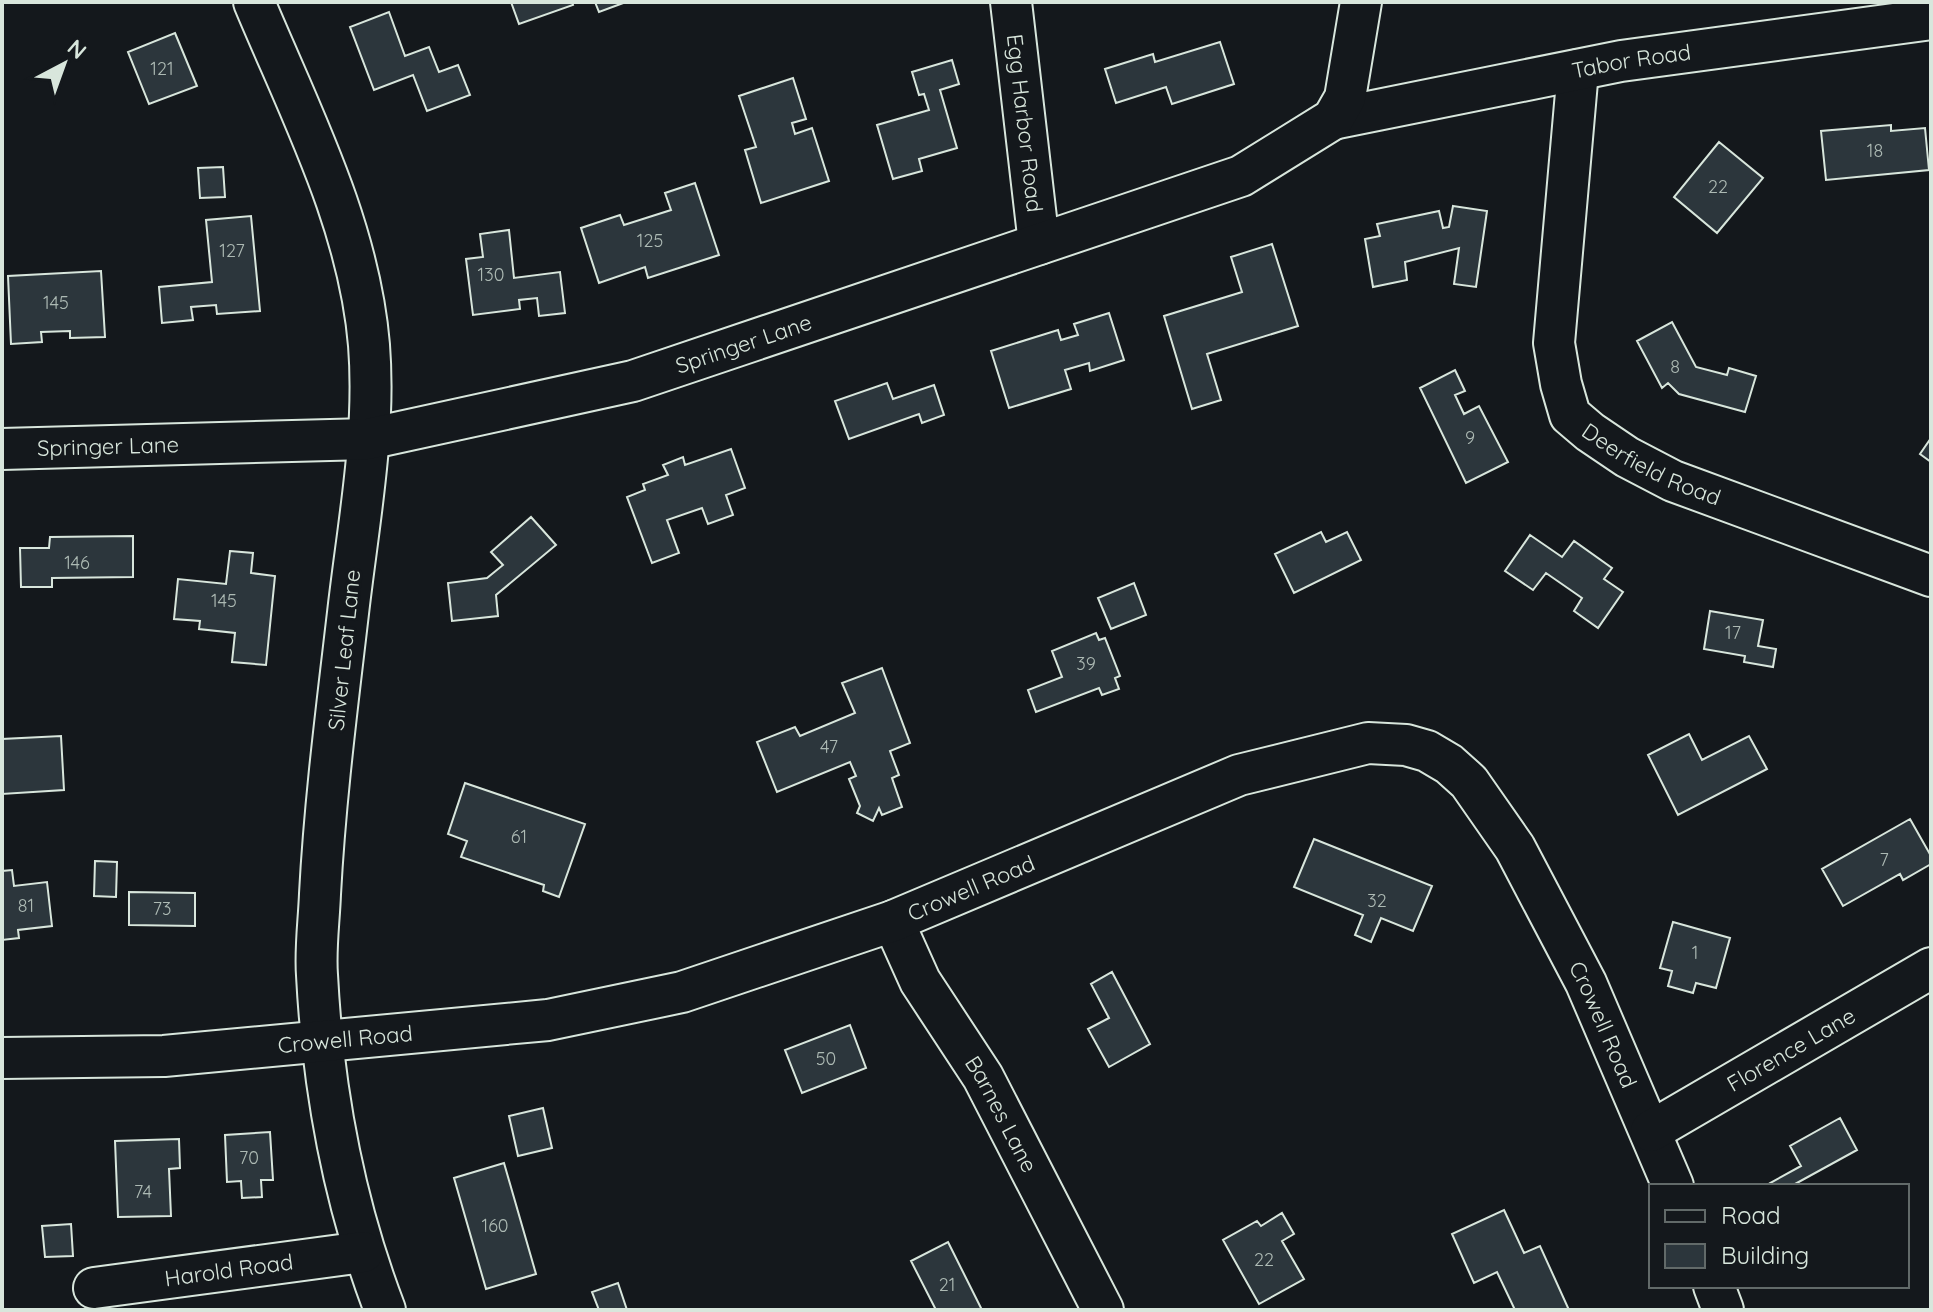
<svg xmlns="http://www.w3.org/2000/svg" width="1933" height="1312" font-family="Quicksand,sans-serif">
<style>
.building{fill:#2c363c;stroke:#d8e6dc;stroke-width:2}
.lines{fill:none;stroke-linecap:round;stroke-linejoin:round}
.minor-casing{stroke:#d8e6dc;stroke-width:44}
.minor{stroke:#14181c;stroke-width:40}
.labels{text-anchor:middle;stroke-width:6;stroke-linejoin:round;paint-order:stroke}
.number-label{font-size:18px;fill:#adbab4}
.street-label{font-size:22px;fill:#d8e6dc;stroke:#14181c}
</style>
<rect width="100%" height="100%" fill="#14181c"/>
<path class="building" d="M511,2H572L573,5L519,24Z
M595,2H626L599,12Z
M389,12L405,56L429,47L439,72L458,65L470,95L427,111L413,75L374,90L350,27Z
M175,33L197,86L149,104L128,52Z
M1220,42L1234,84L1172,104L1166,87L1116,103L1105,69L1153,54L1155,62Z
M952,60L959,84L940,90L957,148L919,159L922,171L893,179L877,125L929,110L924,94L919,95L912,72Z
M793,78L806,119L792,123L795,134L812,128L829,181L761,203L745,150L756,147L739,96Z
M1891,125V131L1925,128L1929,170L1826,180L1821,131Z
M1719,142L1763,178L1717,233L1674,197Z
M223,167L225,197L200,198L198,168Z
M695,183L719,255L648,278L645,267L599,283L581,228L620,215L624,225L671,210L665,193Z
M1453,206L1487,211L1476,287L1454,284L1459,248L1405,262L1407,280L1373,287L1365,239L1380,236L1377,224L1439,211L1443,228L1449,227Z
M251,216L260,311L217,314L216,305L191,307L193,320L162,323L159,287L212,282L206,220Z
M509,230L514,278L560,272L565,313L539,316L537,298L519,300L520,309L473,315L466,259L483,257L480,234Z
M1272,244L1298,326L1207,354L1221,400L1192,409L1164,316L1242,292L1231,257Z
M101,271L105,337L70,338V331L41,332L42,342L11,344L8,276Z
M1109,313L1124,360L1090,371L1089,363L1065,370L1071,389L1009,408L991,351L1058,330L1061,340L1078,335L1074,324Z
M1672,322L1696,367L1727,375L1729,368L1756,376L1745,412L1679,394L1668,383L1662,388L1637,341Z
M1455,370L1465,391L1455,395L1464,414L1479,406L1508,462L1466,483L1420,388Z
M887,383L893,399L934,385L944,415L922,423L919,414L849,439L835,401Z
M1931,438V462L1920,454Z
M731,449L745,488L726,495L733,515L708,524L702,508L667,520L679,553L652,563L627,497L645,490L643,484L668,475L663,465L683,457L685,465Z
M531,517L556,545L496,595L498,616L452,621L448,583L487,578L503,565L491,552Z
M1321,532L1326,542L1347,532L1361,560L1294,593L1275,554Z
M1530,535L1562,557L1574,541L1612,568L1604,579L1623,592L1598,628L1574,611L1582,598L1546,573L1533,590L1505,571Z
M133,536V577L52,578V587H21L20,548H49L50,537Z
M230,551L253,553L251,573L275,576L266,665L232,662L235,633L199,629L200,621L174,619L178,579L226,584Z
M1134,583L1146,615L1111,629L1098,598Z
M1710,611L1763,620L1758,646L1776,649L1773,667L1744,662L1745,656L1704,649Z
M1096,633L1099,640L1105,638L1120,676L1115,678L1119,689L1102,695L1099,688L1036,712L1028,690L1062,677L1052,651Z
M882,668L910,743L890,751L899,775L892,778L902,807L882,815L879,808L873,821L857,813L860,806L849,779L856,776L850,762L777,792L757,742L795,727L800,736L855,713L842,683Z
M1689,734L1702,760L1749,736L1767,769L1678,815L1648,755Z
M61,736L64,790L2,794V739Z
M465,783L585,824L559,897L543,891L544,885L461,857L467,841L448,834Z
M1910,819L1931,856V864L1903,880L1900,874L1843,906L1822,869Z
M1314,839L1432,886L1413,931L1381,918L1371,942L1355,935L1363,915L1294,887Z
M95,861L117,862L116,897L94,896Z
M12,870L14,886L47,882L52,926L18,930L19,938L2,940V871Z
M129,892L195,893V926L129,925Z
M1673,922L1730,938L1716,988L1696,983L1693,993L1668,986L1672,971L1660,968Z
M1112,972L1150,1044L1109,1067L1088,1029L1109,1018L1091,984Z
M850,1025L866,1068L802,1093L785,1050Z
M543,1108L552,1148L518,1156L509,1116Z
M1840,1118L1857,1150L1795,1184L1796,1186H1772L1770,1183L1801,1166L1790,1146Z
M270,1132L273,1180H261L262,1197L242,1198L241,1181L227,1182L225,1135Z
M179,1139L180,1168L169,1169L171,1216L118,1217L115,1141Z
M504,1163L536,1274L486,1289L454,1178Z
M1504,1210L1524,1253L1540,1246L1569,1310H1515L1497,1272L1474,1283L1452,1234Z
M1282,1213L1294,1234L1282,1241L1304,1279L1259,1304L1223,1240L1257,1221L1261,1226Z
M71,1224L73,1256L45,1257L42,1226Z
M948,1242L982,1310H936L911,1261Z
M618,1283L627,1310H599L592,1292Z"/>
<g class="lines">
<defs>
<g id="minor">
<path d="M254,2C300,112 359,224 369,345C376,434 358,525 348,613C337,707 325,800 320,894C319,921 315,949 317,975C323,1090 344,1203 385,1310"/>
<path id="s1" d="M1011,2L1039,244"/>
<path id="s2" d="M1578,70L1554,343L1561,384L1570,415L1590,432L1627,457L1673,481L1931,576"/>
<path id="s3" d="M1333,119L1621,61L1931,19"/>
<path id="s4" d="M2,449L368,439L633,381L1241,176L1333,119L1345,98L1361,2"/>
<path id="s5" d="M893,921L920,981L983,1077L1103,1310"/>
<path id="s6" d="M2,1058L164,1056L548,1020L682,992L893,921L1239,775L1368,743L1406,745L1427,751L1449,764L1469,782L1515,848L1586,983L1673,1186"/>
<path id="s7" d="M1651,1131L1931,968"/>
<path d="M1714,1286L1723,1310"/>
<path id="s8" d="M94,1288L363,1252"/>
</g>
</defs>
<use href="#minor" class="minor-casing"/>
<use href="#minor" class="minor"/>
</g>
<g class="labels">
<g class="number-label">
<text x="162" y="75">121</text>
<text x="1875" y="157">18</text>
<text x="1718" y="193">22</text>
<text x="650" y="247">125</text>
<text x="232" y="257">127</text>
<text x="491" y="281">130</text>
<text x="56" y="309">145</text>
<text x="1675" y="373">8</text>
<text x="1470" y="444">9</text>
<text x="77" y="569">146</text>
<text x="224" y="607">145</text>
<text x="1733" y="639">17</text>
<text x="1086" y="670">39</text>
<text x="829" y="753">47</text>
<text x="519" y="843">61</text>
<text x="1884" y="866">7</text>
<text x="1377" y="907">32</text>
<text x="26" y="912">81</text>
<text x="162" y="915">73</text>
<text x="1695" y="959">1</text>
<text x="826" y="1065">50</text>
<text x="249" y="1164">70</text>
<text x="143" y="1198">74</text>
<text x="495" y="1232">160</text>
<text x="1264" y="1266">22</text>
<text x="947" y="1291">21</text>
</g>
<g class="street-label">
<text dy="8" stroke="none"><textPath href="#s3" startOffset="304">Tabor Road</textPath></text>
<text dy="8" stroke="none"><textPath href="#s1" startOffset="122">Egg Harbor Road</textPath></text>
<text dy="8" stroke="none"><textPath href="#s4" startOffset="754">Springer Lane</textPath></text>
<text dy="8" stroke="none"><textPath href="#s4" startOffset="106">Springer Lane</textPath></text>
<text dy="8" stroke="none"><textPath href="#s2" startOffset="444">Deerfield Road</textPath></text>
<text transform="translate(344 650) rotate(-84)" y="8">Silver Leaf Lane</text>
<text dy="8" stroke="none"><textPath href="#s6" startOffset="992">Crowell Road</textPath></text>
<text dy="8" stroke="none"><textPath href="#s6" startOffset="1806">Crowell Road</textPath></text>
<text dy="8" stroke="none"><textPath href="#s6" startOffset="344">Crowell Road</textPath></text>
<text dy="8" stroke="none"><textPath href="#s7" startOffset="162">Florence Lane</textPath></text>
<text dy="8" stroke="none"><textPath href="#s5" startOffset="222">Barnes Lane</textPath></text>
<text dy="8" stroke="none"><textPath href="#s8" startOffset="136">Harold Road</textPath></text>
</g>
</g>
<rect width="1933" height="1312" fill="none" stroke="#d8e6dc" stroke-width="8"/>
<rect x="1649" y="1184" width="260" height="104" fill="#14181c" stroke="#626a69" stroke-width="2"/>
<rect x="1665" y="1210" width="40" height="12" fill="#14181c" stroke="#626a69" stroke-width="2"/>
<text x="1721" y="1224" font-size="24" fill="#d8e6dc">Road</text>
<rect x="1665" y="1244" width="40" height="24" fill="#2c363c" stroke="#626a69" stroke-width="2"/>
<text x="1721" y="1264" font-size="24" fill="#d8e6dc">Building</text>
<g transform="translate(64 64) rotate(41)" stroke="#14181c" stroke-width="6" paint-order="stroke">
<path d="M0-6L14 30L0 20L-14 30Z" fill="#d8e6dc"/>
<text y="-12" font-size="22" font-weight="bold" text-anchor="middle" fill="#d8e6dc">N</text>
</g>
</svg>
